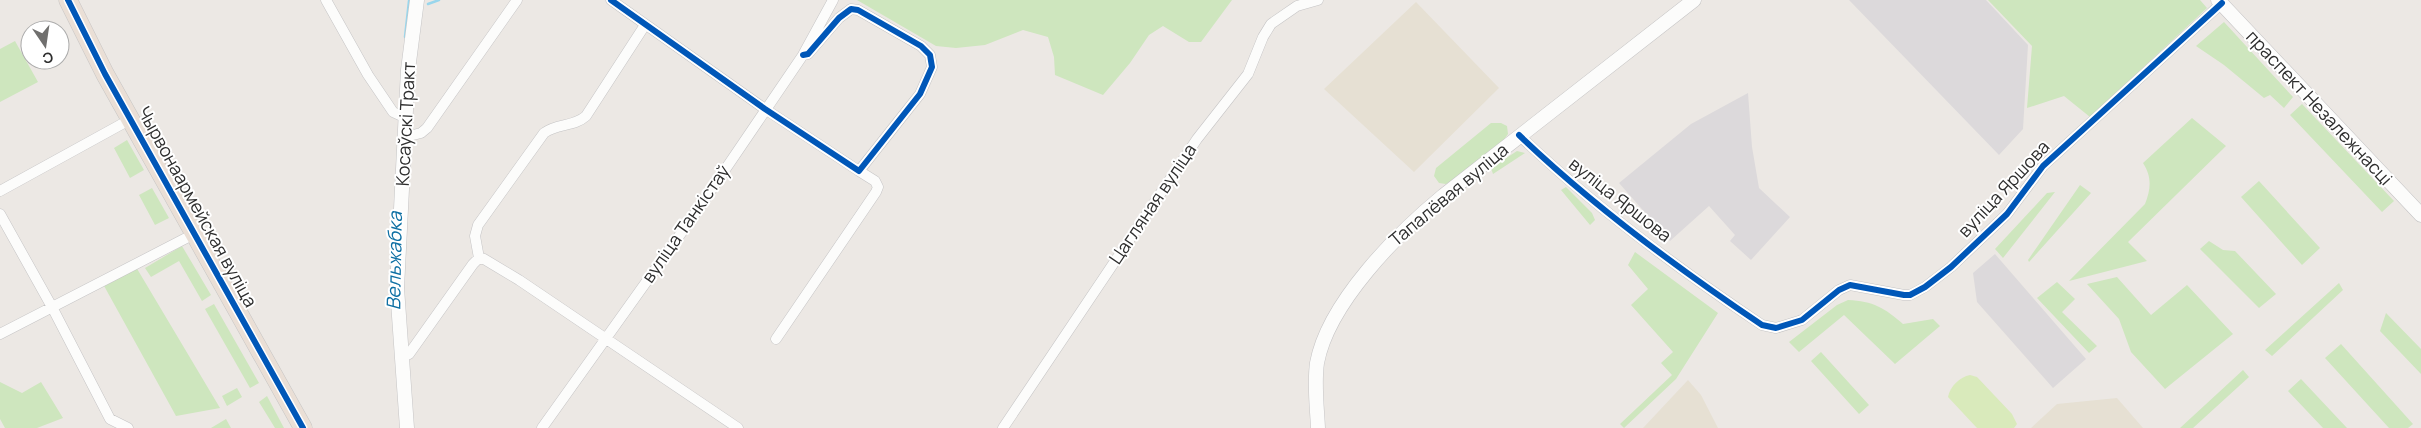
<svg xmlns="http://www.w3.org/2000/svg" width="2421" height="428" font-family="Manrope,sans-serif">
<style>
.industrial{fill:#dcd9db}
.education{fill:#e6e0d3}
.green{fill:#cee6be}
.pitch{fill:#d9eabb}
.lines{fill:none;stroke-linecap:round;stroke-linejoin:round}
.stream{stroke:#99d6ec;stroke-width:2.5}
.street-casing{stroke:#c5c4c5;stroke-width:11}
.secondary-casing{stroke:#c5c4c5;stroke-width:15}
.highway-casing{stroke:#c6c5c4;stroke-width:19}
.street{stroke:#fcfcfb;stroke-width:10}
.secondary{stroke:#fcfcfb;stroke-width:14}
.highway{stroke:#eadfd6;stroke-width:18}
.cycleway-casing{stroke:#fff;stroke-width:9}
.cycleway{stroke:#0057b8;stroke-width:6}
.labels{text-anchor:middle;stroke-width:4;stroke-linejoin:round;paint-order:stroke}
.street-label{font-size:18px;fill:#2e2e2e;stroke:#fff}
.water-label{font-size:19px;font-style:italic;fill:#0d6fa3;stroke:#fff}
</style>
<rect width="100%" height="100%" fill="#ece8e4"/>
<path class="industrial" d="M1849,0H1986L2028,45L2023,129L1999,155Z
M1748,93L1752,147L1759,188L1790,217L1751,260L1730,241L1735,235L1709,206L1670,241L1619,183L1691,124Z
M1995,254L2086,359L2053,388L1977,302L1973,273Z"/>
<path class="education" d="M1416,2L1499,88L1414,172L1324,89Z
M1688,380L1701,395L1718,428H1643Z
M2117,398L2143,428H2031L2057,404Z"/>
<path class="green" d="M857,0H1232L1201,42H1189L1163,26L1149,35L1130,63L1103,95L1055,75L1054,57L1048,37L1023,30L985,45L956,48L936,46Z
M1988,0H2200L2207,8L2090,117L2064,96L2027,108L2032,46Z
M2224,22L2293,97L2284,108L2270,95L2264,98L2224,65L2196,46Z
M15,41L38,82L0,102V49Z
M2302,104L2394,201L2382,212L2290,115Z
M2192,118L2226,146L2128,242L2147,261L2069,281L2145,204C2151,189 2152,177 2143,163Z
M1491,123H1501L1507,126L1508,134L1503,141L1454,179L1446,184L1439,183L1434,176L1436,168Z
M127,140L144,170L130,178L114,148Z
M1517,151L1525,153L1493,174L1491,168Z
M2259,181L2320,248L2302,265L2241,197Z
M2080,185L2091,193L2029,262L2028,260Z
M1566,187L1592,213L1595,220L1590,225L1561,190Z
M152,188L169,218L155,225L139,195Z
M2055,192L2003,258L1995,249L2047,193Z
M2209,241L2223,250L2235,251L2276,294L2259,308L2200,249Z
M182,246L211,295L202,301L179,261L151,277L145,268Z
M1635,252L1718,313L1676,379L1624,428L1620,424L1672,375L1661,363L1673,352L1631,305L1648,289L1628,265Z
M136,267L220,408L176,416L103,284Z
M2117,277L2151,315L2187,285L2233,334L2165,389L2131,352L2119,319L2087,284Z
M2057,282L2075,299L2062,312L2097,346L2089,353L2037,298Z
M2339,283L2343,290L2272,356L2265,350Z
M1848,300C1873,301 1885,308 1903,324L1933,319L1940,326L1895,364L1844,315L1799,352L1789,342L1837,305Z
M214,304L259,383L250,388L205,309Z
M2386,313L2421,349V374L2380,331Z
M2341,344L2413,424L2408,428H2389L2325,358Z
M1821,352L1869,405L1859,414L1811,361Z
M2243,370L2249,377L2193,428H2180Z
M2301,379L2347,428H2323L2288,391Z
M0,382L22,393L41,382L63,418L37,428H5L0,419Z
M237,388L242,397L227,406L222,396Z
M267,396L284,428H275L259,402Z
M226,419L231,428H211Z"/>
<path class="pitch" d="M1970,375L1977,377L2012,414L2017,424L2014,428H1977L1948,397C1950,386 1960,377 1970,375Z"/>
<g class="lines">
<path class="stream" d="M428,4L439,0
M405,37L409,1"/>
<defs>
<path id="street" d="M326,0L368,75L393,112L406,118
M611,0L765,109L859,171L920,94L932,67L930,55L921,46L858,10L851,9L839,18L808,54L803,55
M1519,135C1593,206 1677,268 1762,325L1776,328L1802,320L1839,290L1850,285L1904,295H1910L1925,287L1951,267L2007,214L2043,166L2222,3
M405,137L421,133L427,128L517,0
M0,191L131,119
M0,214L52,307L110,419L128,428
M479,258L475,236L478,225L544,133C557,123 574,127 586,116L645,25
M0,334L194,234
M776,339L876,192L878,187L875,181L859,171
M401,357L409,354L473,264L479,258L484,259L519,280L738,428
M542,428L699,208L803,55L833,0
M1003,428L1197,139L1248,74L1263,37L1271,24L1297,6L1318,0"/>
<path id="secondary" d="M2218,0L2421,215
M407,428L397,288L408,70L417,0
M1318,428C1317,407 1314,384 1317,363C1328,303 1398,233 1443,196L1694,0"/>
<path id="highway" d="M68,0L105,74L303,428"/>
</defs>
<use href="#street" class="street-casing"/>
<use href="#secondary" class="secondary-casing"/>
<use href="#highway" class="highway-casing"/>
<use href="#street" class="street"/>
<use href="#secondary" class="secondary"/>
<use href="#highway" class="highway"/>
<defs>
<path id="cycleway" d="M68,0L105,74L303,428
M611,0L765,109L859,171L920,94L932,67L930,55L921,46L858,10L851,9L839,18L808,54L803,55
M1519,135C1593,206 1677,268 1762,325L1776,328L1802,320L1839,290L1850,285L1904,295H1910L1925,287L1951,267L2007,214L2043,166L2222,3"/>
</defs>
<use href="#cycleway" class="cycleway-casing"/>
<use href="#cycleway" class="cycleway"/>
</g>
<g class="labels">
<g class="street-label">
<text transform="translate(2319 108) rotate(47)" y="6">праспект Незалежнасці</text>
<text transform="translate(406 124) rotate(-87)" y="6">Косаўскі Тракт</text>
<text transform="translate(2004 189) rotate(-47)" y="6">вуліца Яршова</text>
<text transform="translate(1449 195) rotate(-40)" y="6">Тапалёвая вуліца</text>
<text transform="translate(1620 200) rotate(38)" y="6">вуліца Яршова</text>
<text transform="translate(1153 204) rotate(-56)" y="6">Цагляная вуліца</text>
<text transform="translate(197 207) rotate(61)" y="6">Чырвонаармейская вуліца</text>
<text transform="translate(686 224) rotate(-55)" y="6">вуліца Танкістаў</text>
</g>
<g class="water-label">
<text transform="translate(394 261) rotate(-89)" y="7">Вельжабка</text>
</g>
</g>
<g transform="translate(45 45) rotate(167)"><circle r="24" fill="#ffffff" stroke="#ababab"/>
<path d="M0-4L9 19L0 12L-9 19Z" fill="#706f6e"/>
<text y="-8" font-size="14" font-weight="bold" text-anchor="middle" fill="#2e2e2e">С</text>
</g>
</svg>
